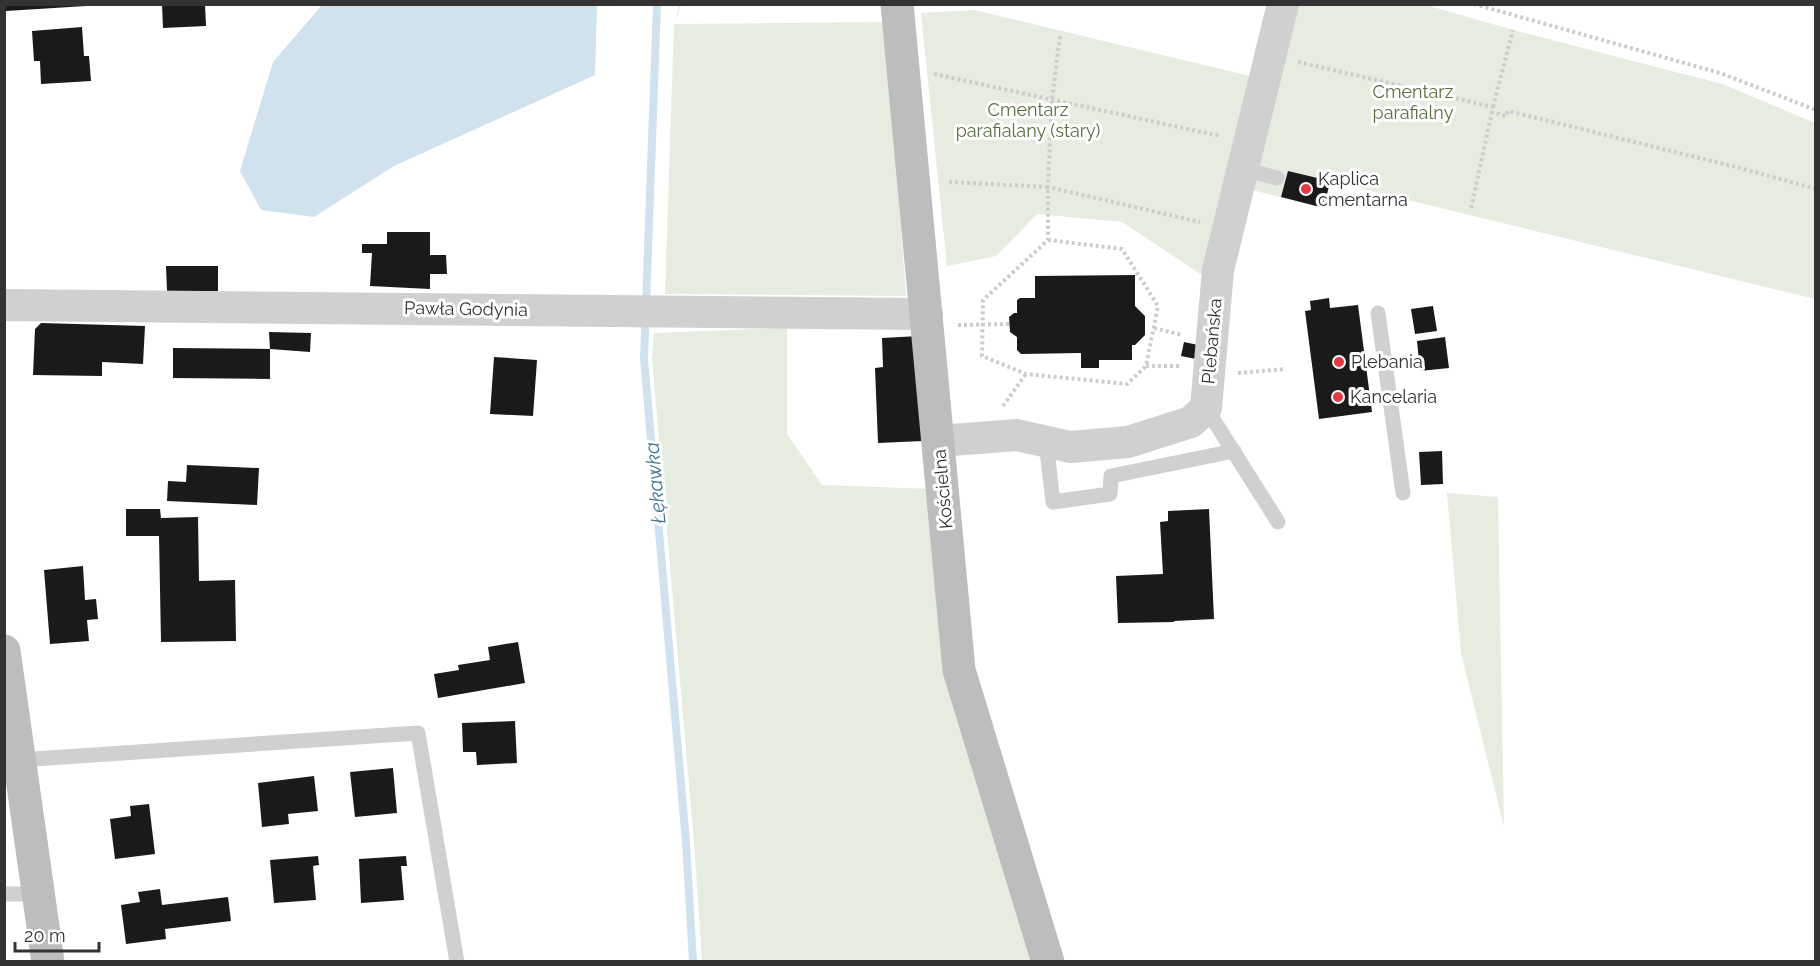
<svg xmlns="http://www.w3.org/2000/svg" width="1820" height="966" font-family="Raleway,sans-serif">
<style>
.green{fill:#e6ecdf}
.water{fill:#cfe2ee}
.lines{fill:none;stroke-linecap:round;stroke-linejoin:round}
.stream{stroke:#cfe2ee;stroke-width:8}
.building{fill:#1a1a1a}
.path{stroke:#cdcdcd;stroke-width:4;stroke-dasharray:3 3;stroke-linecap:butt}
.lane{stroke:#d0d0d0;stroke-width:15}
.street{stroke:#d0d0d0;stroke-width:32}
.secondary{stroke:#bdbdbd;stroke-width:33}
.poi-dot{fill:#e63946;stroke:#fff;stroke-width:2}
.labels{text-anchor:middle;stroke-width:6;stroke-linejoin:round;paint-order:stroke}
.park-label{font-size:18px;fill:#56703f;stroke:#fff}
.poi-label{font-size:18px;fill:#333;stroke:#fff;text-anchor:start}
.street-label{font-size:18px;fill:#333;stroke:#fff}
.water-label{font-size:20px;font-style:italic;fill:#3f7597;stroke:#fff}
</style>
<rect width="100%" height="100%" fill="#fff"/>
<path class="green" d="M679,5H681L674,24L886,22L906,296L665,294L674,24Z
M1294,5H1426L1513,30L1722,84L1815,123V299L1330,181L1324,208L1248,189Z
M974,10L1250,76L1205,277L1122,222L1037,214L996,256L947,266L921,13Z
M787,328V434L822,485L932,489L1033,961H702L694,842L652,358L654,333Z
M1447,493L1498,497L1504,827L1461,653Z"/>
<path class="water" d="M322,5H597L595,75L394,166L314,217L261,210L240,171L273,62Z"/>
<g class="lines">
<path class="stream" d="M657,4L644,359L686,842L693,962"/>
</g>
<path class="building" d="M162,4H205L206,26L163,28Z
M6,5H86V6L6,11Z
M82,27L84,56H89L91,81L41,84L40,61H34L32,31Z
M1288,171L1330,181L1324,208L1281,197Z
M387,232H430V255H446L447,274H430V289L370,286L372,253H362V244H387Z
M166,266H218V291H167Z
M1135,275V306L1145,316V335L1135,345H1132V360H1099V368H1081V353L1021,354L1017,350V337L1010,332L1009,317L1014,313H1017V300L1020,298H1035V276Z
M1329,298L1330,308L1358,305L1372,412L1319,419L1305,311L1311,310L1310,301Z
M1433,306L1437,331L1415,334L1411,309Z
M41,323L145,326L143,364L102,362V376L33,375L35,329Z
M269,332L311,333L310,352L270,349Z
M919,336L923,441L878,443L875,368L883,367L882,338Z
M1445,337L1449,368L1420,371L1417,341Z
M1184,342L1198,345L1196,359L1181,356Z
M173,348L270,349V379L173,378Z
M494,357L537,360L533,416L490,414Z
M1442,451L1443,484L1421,485L1419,452Z
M187,465L259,468L257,505L167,501L168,481L186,482Z
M126,509H160L161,518L198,517L199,581L235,580L236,641L161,642L159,536H126Z
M1209,509L1214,619L1174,621V622L1118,623L1116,576L1163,574L1160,522L1168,521V511Z
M83,566L85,600L96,599L98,619L87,620L89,641L50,644L44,570Z
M518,642L525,683L438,698L434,674L459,670L458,665L490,660L488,647Z
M515,721L517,763L477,765L476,752H463L462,723Z
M393,768L397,813L355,817L350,772Z
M314,776L318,811L288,814L289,824L262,827L258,783Z
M149,804L155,854L115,859L110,819L131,816L130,806Z
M318,856L319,865L313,866L316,900L274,903L270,860Z
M406,856L407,866H401L404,900L361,903L359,859Z
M160,889L162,905L228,897L231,921L165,929L166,939L126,944L121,905L140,902L138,892Z"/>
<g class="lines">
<path class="path" d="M1474,4L1720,73L1816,110
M1060,36L1052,99L1048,187L1200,222
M1298,62L1493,107L1492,112L1506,116L1508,111L1740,168L1816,189
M934,74L1220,136
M1493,107L1513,30
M949,182L1048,187V240
M1471,208L1492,112
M1048,240L1122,249L1158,306L1146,366L1127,384L1026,374L982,356L983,300Z
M958,325L1010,324
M1154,328L1182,335
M1146,366H1180
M1238,373L1286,369
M1003,406L1026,374"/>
<path class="lane" d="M1243,169L1277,178
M1378,313L1403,493
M1206,408L1278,522
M1046,442L1053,502L1110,494L1111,476L1234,451
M19,760L418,733L457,962
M4,894H38"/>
<path class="street" d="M4,305L927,314
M939,441L1017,435L1070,447L1128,442L1191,422L1206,408L1218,270L1283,4"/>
<path class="secondary" d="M897,4L959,670L1048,962
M4,651L48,962"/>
</g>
<g class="poi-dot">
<circle cx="1306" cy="189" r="6"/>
<circle cx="1339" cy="362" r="6"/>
<circle cx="1338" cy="397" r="6"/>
</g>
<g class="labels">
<g class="park-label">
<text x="1413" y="98">Cmentarz<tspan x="1413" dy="21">parafialny</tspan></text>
<text x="1028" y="116">Cmentarz<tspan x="1028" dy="21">parafialany (stary)</tspan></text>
</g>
<g class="poi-label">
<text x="1318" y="185">Kaplica<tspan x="1318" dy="21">cmentarna</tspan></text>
<text x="1351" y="368">Plebania</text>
<text x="1350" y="403">Kancelaria</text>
</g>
<g class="street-label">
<text transform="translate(466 309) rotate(1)" y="6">Pawła Godynia</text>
<text transform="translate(1212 341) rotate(-85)" y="6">Plebańska</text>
<text transform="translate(943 489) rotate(-95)" y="6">Kościelna</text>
</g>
<g class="water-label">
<text transform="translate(655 483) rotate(-95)" y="7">Łękawka</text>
</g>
</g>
<rect width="1820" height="966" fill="none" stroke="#333333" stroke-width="12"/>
<path d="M15 942v9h84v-9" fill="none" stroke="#333333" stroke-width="3"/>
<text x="24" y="942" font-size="18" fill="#333333" stroke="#ffffff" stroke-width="4.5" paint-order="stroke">20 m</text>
</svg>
